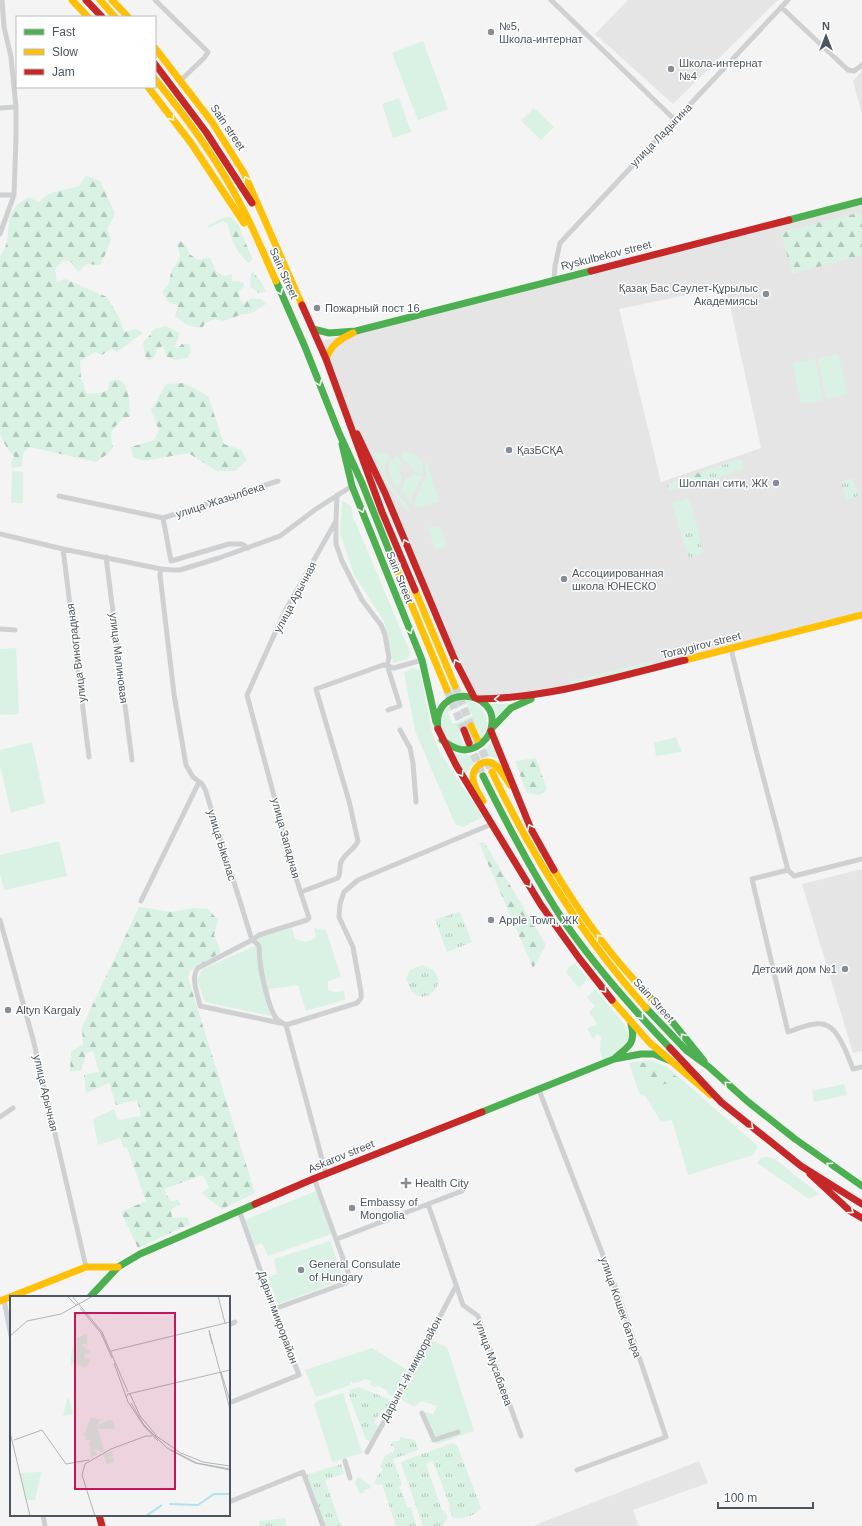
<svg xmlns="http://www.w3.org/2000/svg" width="862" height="1526" font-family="Helvetica,sans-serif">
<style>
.education{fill:#e6e5e6;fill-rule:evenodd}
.grass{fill:#d9f2e3;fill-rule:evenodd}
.forest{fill:url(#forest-firs)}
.park{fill:url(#park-tufts)}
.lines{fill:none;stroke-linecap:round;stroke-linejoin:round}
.primary-tunnel{stroke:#d2d4d7;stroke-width:8;stroke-dasharray:8 4;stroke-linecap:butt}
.street{stroke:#ced0d2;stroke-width:5}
.fast{stroke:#4caf50;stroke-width:7}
.slow{stroke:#ffc107;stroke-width:7}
.jam{stroke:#c62828;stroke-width:7}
.oneway{stroke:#f6fbf6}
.poi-dot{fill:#868d94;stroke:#fff;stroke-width:1.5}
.labels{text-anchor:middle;stroke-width:3;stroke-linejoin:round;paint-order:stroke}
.poi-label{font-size:11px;fill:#4a5661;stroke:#fff;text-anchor:start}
.street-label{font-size:11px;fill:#4a5661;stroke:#fff}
.inset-river{fill:none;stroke:#aee2f0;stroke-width:2}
.inset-road{fill:none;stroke:#b0b5b9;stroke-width:1}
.view{fill:#c2185b;fill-opacity:0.15;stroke:#c2185b;stroke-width:2}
.inset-edge{fill:none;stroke:#4a5661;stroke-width:2}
</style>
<defs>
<pattern id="forest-firs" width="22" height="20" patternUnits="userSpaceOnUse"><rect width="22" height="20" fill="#d9f2e3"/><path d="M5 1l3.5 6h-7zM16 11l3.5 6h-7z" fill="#b2c7bb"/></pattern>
<pattern id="park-tufts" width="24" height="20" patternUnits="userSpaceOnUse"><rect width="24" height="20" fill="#d9f2e3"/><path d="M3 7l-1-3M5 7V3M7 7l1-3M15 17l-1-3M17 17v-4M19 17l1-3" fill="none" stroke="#b2c7bb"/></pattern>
</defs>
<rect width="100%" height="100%" fill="#f4f4f4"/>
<path class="education" d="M628,0H778L673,104L595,34Z
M862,71V115L853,81Z
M862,201V615L544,694L474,697L348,416L319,342L356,331ZM726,287L761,448L661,482L619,309Z
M862,869V1051L853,1053L802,884Z
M699,1461L708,1483L633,1510L639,1526H533Z"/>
<path class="grass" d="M423,41L448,109L418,120L392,53Z
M399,98L411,132L393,138L382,104Z
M534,108L554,127L541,140L521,121Z
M838,354L848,394L826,399L818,358Z
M815,359L823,400L801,404L793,363Z
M374,452L390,455C374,479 400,491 409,510L407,511L388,486Z
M405,452C417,453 427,461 422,474L412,470L411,465L405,462L401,454Z
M398,455L402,464C398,467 398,473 402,476L398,488L393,482L388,468L391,461Z
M426,458L439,502L415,508V502L426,475Z
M12,471L23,472V503H11Z
M414,473L422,477L411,498V505L408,497L402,491L405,478L410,477Z
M689,498L697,526L680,531L672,503Z
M342,501L351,506L354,521H355L410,652L408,659L393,663L384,621L354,575L340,533Z
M440,526L447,546L435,550L428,528Z
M16,648L19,714L0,715V649Z
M651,661L652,665L570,684L569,681Z
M413,668L420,671L432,732L439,751L483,817L463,827L455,824L415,731L404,672Z
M459,700C491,697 498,741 468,746C439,751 430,711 459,700ZM467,704L472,716L453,724L448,712ZM476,727L481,738L464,745L459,734Z
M490,704H512L497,719L494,710Z
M676,737L682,752L656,756L654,743Z
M492,738L499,758C480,755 476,759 465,775L454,753C468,759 488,754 492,738Z
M32,742L45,803L11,813L0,765V750Z
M59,841L67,876L4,890L0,874V855Z
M292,928L295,939L306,942L316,938L314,928L326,930L341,977L328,981V990L335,992L344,991L345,1000L306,1011L298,985L269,989L270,1000L266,1003L271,1016L205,1002L197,980L203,969L255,946L259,938Z
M575,963L587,978L582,986L578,987L566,972L568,968Z
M595,989L625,1025L629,1037C622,1049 616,1056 603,1061L600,1050L601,1036L597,1034L593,1039L587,1028L597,1024L589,1012L595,1006L587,997Z
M650,1060L666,1066L758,1146L753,1155L688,1175L672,1120L661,1122L645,1096L640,1095L629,1063Z
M844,1084L847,1095L814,1102L812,1091Z
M114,1109L127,1147L124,1148L120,1138L98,1145L93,1119Z
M767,1157L775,1159L819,1194L809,1199L757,1163L761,1158Z
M316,1191L332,1234L268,1256L262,1243L254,1246L245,1220Z
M330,1241L344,1280L278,1304L268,1277L277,1274L274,1259Z
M432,1341L447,1347L474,1431L437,1444L423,1412L433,1414L437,1406L421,1401L414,1407L402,1400L400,1398Z
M372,1348L407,1370L393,1396L388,1394L386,1390L378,1386L375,1387L371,1386V1381L365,1379L359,1382L353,1383L351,1381L350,1385L316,1397L305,1370Z
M343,1393L362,1453L332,1462L314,1404L317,1401Z
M358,1477L370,1485L371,1488L364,1490L365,1492L360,1494L355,1483Z"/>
<path class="forest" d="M86,176L100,181L115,214L107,229L111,239L106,253L100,265L86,264L78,272L71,262L63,260L55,270L57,282L65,279L107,297L120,319L124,332L136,329L143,333L117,352L111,349L102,355L95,352L80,361L81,378L87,394L100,393L108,390L109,381C112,381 117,379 119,380C130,383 130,409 130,417L123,418C111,431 109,430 113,448L106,455L96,462L29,447L23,454L22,466L12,468L11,463L14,456L7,448L0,435V256C2,252 6,247 7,242C11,219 4,212 28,197L39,202L50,193L79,186Z
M862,212V255L792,274L781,232Z
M230,217C241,223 241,233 246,244C248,249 250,254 253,259L249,263C237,254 230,238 228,224L224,221L210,227L207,226L222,218Z
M181,241L187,247L189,254L199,260L210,257L216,271L223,276L232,274V281L244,282V286L239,291L240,300L244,304C249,298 252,298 261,299L266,304L250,314H243L223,321L215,319L205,323L203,327C192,329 183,323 175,316L178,305L169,303L162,292L168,285L172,269L178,262L180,256L177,244Z
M252,271L262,283L266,292L259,293L251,288L250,280Z
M166,326L180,333L175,347L178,348L182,344H190L191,352L187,358L175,360L167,357L163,346L157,349L154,357L149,361L145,356L143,342L150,335L154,329Z
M184,383L208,396L224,444L241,450L247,460L235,471H217L188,453L144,461L133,457L131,447L154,440L159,431L151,410L166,384Z
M704,471L708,480L668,491L667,484Z
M536,758L547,790L539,795L527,793L515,761Z
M484,842L546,945L533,968L479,843Z
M139,907L172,912L193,908L208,909L218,920L214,935L221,952L190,971L188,978L255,1193L222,1209L201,1193L209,1188L203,1175L164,1189L170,1201L178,1200L180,1204L171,1210L172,1218L187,1217L190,1224L138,1248L121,1212L146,1201L117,1120L141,1116L137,1100L116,1105L109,1083L86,1093L84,1075L99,1072L93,1051L86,1053L81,1071H70L71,1051L83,1045L82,1027Z
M650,1062L679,1078L674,1083L649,1086L639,1076L640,1063Z"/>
<path class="park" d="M741,459L744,469L708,480L704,471Z
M853,478L858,496L846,500L841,482Z
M697,526L703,554L689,558L680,531Z
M460,912L472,942L447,952L435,919Z
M423,965C457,976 426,1010 411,991C409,987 408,982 406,979L410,970Z
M358,1387L389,1399L392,1402L387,1411L382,1410L374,1423L378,1426L370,1441L366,1440L349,1395L350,1390Z
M400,1437L415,1440L418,1450L393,1459L402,1485L399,1486L408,1508L411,1507L416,1526H396L382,1484L379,1485L374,1483L378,1475L383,1469L380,1467L384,1457L391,1452L393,1453L395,1448L390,1445L393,1441H399Z
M453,1443L457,1445L481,1508C477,1515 461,1520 453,1518L449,1509L450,1506L433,1461L426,1464L442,1510L445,1511L447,1518L443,1526H423L401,1463L405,1460Z
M341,1464L344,1474L325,1480L341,1526H325L306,1475Z
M286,1518V1526H259V1521Z"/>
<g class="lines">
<path class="primary-tunnel" d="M455,686L471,726
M447,690L464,730
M477,739L492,772
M469,743L483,776"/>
<path class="street" d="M155,0L208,52L204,58L181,80
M551,0L675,120
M781,7L848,70L854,71L862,65
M0,108L16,107
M0,195H14
M0,234L14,195L16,137V107L11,57L4,27L2,0
M554,279L555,266L560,243L788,0
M337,495L336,521L284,613L247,695L296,878L309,918L307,920L259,935L252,940C263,946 258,950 260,961C261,974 269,1009 276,1018C278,1021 283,1023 286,1025L357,1003L361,998V992L353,947L339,917L340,904L344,892L358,880L492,824
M59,496L163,518L278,481
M163,518L171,561L229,544H242L248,548
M336,522V544L342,561L362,600L381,625L385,635L389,658L387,665L400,706L388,710
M0,534L63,549L161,569L173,570H180L219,558L280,536L316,509L352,486
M63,549L89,757
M106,557L132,760
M161,569L160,575L174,694L186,765L193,777L202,784L205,789L252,940L198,968C190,978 198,994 200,1006L280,1023
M0,629L15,630
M731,649L756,750L788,870L794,876L862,859
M400,730L410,748L413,763L416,802
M788,870L752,879L788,1032C800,1028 817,1020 828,1026C839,1031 849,1058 853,1069L862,1067
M301,892L338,878C341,873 339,867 341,862C345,853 355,849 358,841L349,801L316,689L383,665L394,668L422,660
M141,901L199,782
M0,920L33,1039L86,1267
M286,1025L326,1174
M539,1090L618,1294L666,1437L577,1470
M0,1117L13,1108
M428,1204L463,1305L478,1316L521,1436
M337,1239L462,1191
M4,1300L11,1336
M274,1309L346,1283L350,1278L314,1178
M229,1325L235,1322
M229,1403L299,1375L274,1309L239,1210
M422,1413L434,1440L458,1432
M367,1452L396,1400L456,1286
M345,1461L350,1478
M229,1502L303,1472L323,1526
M43,1515L45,1526"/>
<path class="fast" d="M789,220L862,201
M276,281L305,347L339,433L362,483L394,563
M313,329L329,333L356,331L591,271
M342,444L352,486L422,660L436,722
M492,728L511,708L531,699
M438,729C431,682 502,689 491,729C489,737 483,743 476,747C463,754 452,747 442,740
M483,776C507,824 532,872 561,917C593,964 631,1007 670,1048
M649,996L670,1019L704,1061
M646,1008L687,1051L709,1067L747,1101L795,1139L862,1186
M616,1057C630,1046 636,1042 631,1024
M482,1112L614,1059L641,1054H654L671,1061
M90,1297L118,1267L140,1254L255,1204"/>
<path class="slow" d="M72,0L88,17
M100,0L115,17
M112,0L128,17
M155,48L212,122L244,173L302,305
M155,79C188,119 219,162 243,209C255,232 265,257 276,281
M148,87L191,143L244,223
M326,359C331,345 340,339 353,333
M394,563L447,690
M415,590L455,686
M685,660L862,615
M471,726L477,739
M492,772C533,858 583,937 646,1008
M483,801C476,790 466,775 480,764C484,762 488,761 492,763C500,767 505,777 510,785
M554,870C581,915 612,958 649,996
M612,1000L649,1042L711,1095
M0,1301L86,1267H118"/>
<path class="jam" d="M86,0L102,17
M155,64L206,132L252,203
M591,271L789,220
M302,305L326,359L382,512L415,590
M357,434L385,493L454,658L474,697
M478,699C549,698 617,677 685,660
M438,729L456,765L541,905L579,958L612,1000
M464,730L469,743
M491,731L531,829L554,870
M670,1048L721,1102L801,1166L862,1204
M810,1174L850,1211L862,1218
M255,1204L313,1179L482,1112
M99,1515L102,1526"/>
</g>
<defs><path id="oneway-chevron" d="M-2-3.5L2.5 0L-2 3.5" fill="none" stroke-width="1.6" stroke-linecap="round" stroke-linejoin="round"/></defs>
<g class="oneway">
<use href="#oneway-chevron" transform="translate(172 118) rotate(53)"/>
<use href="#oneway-chevron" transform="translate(246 179) rotate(-113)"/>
<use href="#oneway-chevron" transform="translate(280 292) rotate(66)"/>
<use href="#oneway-chevron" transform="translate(319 383) rotate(68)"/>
<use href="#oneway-chevron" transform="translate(362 510) rotate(69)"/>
<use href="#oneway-chevron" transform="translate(405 542) rotate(-113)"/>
<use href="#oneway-chevron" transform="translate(410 631) rotate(68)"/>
<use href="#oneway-chevron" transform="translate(456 662) rotate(-115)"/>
<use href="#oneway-chevron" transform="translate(497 699) rotate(179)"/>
<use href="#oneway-chevron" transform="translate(461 774) rotate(58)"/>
<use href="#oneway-chevron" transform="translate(530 827) rotate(-116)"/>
<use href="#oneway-chevron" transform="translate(529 885) rotate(58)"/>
<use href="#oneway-chevron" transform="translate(599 937) rotate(-128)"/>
<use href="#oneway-chevron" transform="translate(604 990) rotate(50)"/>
<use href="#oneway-chevron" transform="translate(641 1017) rotate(49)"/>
<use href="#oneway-chevron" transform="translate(683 1036) rotate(-128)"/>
<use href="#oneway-chevron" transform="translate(727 1084) rotate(-137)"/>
<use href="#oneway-chevron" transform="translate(751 1127) rotate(39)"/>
<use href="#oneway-chevron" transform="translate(829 1165) rotate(-146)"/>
<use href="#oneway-chevron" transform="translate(851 1211) rotate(37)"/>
</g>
<g class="poi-dot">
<circle cx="491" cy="32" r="4"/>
<circle cx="671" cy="69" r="4"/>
<circle cx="766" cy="294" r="4"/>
<circle cx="317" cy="308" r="4"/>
<circle cx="509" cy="450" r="4"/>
<circle cx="776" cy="483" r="4"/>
<circle cx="564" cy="579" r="4"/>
<circle cx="491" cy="920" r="4"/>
<circle cx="845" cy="969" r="4"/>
<circle cx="8" cy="1010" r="4"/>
<path d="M404 1177h4v4h4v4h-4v4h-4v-4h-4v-4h4z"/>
<circle cx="352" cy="1208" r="4"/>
<circle cx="301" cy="1270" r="4"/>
</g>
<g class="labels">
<g class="poi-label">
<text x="499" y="30">№5,<tspan x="499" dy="13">Школа-интернат</tspan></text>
<text x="679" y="67">Школа-интернат<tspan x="679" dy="13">№4</tspan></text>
<text x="758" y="292" text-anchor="end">Қазақ Бас Сәулет-Құрылыс<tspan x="758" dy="13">Академиясы</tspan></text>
<text x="325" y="312">Пожарный пост 16</text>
<text x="517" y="454">ҚазБСҚА</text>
<text x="768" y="487" text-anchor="end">Шолпан сити, ЖК</text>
<text x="572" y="577">Ассоциированная<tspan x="572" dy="13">школа ЮНЕСКО</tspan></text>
<text x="499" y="924">Apple Town, ЖК</text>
<text x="837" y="973" text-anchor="end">Детский дом №1</text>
<text x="16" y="1014">Altyn Kargaly</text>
<text x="415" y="1187">Health City</text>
<text x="360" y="1206">Embassy of<tspan x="360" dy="13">Mongolia</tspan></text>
<text x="309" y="1268">General Consulate<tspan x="309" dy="13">of Hungary</tspan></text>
</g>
<g class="street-label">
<text transform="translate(228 127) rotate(56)" y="4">Sain street</text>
<text transform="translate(661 135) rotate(-46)" y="4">улица Ладыгина</text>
<text transform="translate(606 255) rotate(-14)" y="4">Ryskulbekov street</text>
<text transform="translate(284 273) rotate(66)" y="4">Sain Street</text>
<text transform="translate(220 500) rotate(-18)" y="4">улица Жазылбека</text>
<text transform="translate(400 577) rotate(68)" y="4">Sain Street</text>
<text transform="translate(295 597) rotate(-62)" y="4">улица Арычная</text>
<text transform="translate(701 645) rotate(-14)" y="4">Toraygirov street</text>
<text transform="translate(76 653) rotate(-97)" y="4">улица Виноградная</text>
<text transform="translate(119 658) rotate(83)" y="4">улица Малиновая</text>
<text transform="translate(286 838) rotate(75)" y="4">улица Западная</text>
<text transform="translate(222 845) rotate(73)" y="4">улица Ыкылас</text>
<text transform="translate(654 1000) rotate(48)" y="4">Sain Street</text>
<text transform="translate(46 1093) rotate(77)" y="4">улица Арычная</text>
<text transform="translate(341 1156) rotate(-22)" y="4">Askarov street</text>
<text transform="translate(621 1307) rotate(71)" y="4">улица Кошек батыра</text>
<text transform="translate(278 1317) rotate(70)" y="4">Дарын микрорайон</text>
<text transform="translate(494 1363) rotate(70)" y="4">улица Мусабаева</text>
<text transform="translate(411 1369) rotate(-62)" y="4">Дарын 1-й микрорайон</text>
</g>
</g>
<g transform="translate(10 1296)">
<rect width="220" height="220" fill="#f4f4f4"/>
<path d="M99,124L103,125L105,133H89L88,129ZM102,155L103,160L100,161H103L105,165L97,168L93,158Z" fill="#d9f2e3"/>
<path d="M77,38V47L71,49L81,56L74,59L75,63L79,62L80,65L76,71L68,69L66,71L64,67L61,71V59L66,42ZM59,102L63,118L53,120L57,104ZM81,122L90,123L87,130L94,155L91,157L88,153L84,154L87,159L81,161L79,147L81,144H75L76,139L73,141Z" fill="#d9f2e3"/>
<path d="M31,176L25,204H17L9,177Z" fill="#d9f2e3"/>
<path class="inset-river" d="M159,208L188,209L204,198H220M136,220L152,209"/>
<path class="inset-road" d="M57,0L67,10M62,0L92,36L118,96M208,0L215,27M70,12L91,37L102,62M199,34L220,113M199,35L202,48M0,40L17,25L51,18L83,0M101,55L220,26M104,67L118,106L134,130L148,145M211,76L220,105M120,98L130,120L146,139M116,102L118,98L220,74M121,107L134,129L157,152L187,167L220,173M0,136L20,220M145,139L172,158M4,144L32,134L56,168L79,164M160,154L185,167L220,174M171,157L193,166L220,170M85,220L72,179L75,168L101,153L136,140H142"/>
<path class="view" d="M65,17H165V193H65Z"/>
<rect width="220" height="220" class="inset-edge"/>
</g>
<rect x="16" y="16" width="140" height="72" fill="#ffffff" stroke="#b7bbc0"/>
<rect x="24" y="29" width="20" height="6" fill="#4caf50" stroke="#b7bbc0"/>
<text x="52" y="36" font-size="12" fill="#4a5661">Fast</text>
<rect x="24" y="49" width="20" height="6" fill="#ffc107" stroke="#b7bbc0"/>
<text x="52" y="56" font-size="12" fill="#4a5661">Slow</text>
<rect x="24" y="69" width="20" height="6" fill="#c62828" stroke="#b7bbc0"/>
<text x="52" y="76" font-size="12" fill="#4a5661">Jam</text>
<g transform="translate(826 36)" stroke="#ffffff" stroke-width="3" paint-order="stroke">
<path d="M0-3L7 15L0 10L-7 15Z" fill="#4a5661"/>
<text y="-6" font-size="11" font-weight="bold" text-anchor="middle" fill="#4a5661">N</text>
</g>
<path d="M718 1502v6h95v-6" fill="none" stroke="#4a5661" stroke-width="2"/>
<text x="724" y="1502" font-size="12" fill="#4a5661" stroke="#ffffff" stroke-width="3" paint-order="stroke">100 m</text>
</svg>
